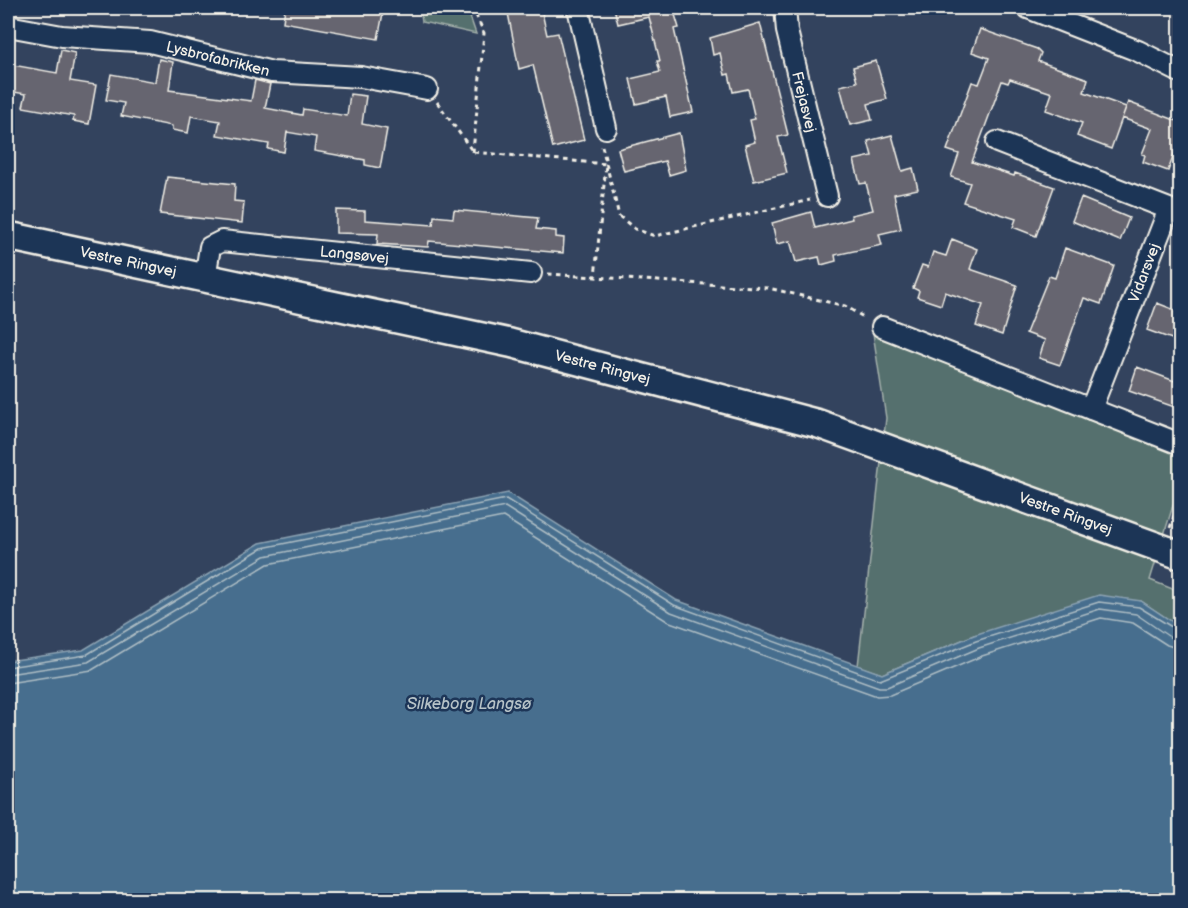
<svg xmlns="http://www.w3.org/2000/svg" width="1188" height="908" font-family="'Balsamiq Sans',sans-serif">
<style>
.green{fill:#55706e;stroke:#a4b0ab;stroke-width:1.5}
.water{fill:#466e8e;stroke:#8ca2b2;stroke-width:1.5}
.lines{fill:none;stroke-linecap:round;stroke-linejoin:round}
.shore{stroke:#aebdc4;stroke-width:1.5}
.building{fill:#666570;stroke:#f4f1e8;stroke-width:1.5}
.street-casing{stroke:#f4f1e8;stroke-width:24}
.secondary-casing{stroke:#f4f1e8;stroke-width:32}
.path{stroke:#f4f1e8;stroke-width:3;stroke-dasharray:4.5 4.5;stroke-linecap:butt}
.street{stroke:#1d3557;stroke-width:20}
.secondary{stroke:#1d3557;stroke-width:27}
.labels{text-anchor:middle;stroke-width:5;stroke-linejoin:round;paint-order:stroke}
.street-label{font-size:15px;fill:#f4f1e8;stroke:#1d3557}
.water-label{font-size:16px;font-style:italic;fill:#b7c3c8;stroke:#1d3557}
</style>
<rect width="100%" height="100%" fill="#33435e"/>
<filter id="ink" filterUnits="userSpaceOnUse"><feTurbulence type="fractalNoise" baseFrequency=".0167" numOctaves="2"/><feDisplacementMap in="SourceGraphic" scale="12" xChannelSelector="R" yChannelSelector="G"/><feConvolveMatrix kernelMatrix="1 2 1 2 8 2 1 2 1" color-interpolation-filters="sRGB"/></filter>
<g filter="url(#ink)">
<path class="green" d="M420,8H467L476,34L422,22Z
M873,333L1180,445V483L1150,580L1180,592V627L1141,601L974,635L882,674L858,666L886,418Z"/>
<path class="water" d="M508,493L676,600L882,674L974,635L1099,595L1141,601L1180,627V900H8V661L83,650L260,543Z"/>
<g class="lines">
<path class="shore" d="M8,667L86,655L262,548L506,499L674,605L880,680L976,641L1099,602L1139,607L1180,632
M8,674L88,662L265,556L505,507L671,612L879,687H887L979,648L1100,609L1136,614L1171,638L1180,640
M8,683L92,670L268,564L503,517L667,621L877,696L890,695L982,656L1101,618L1133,623L1167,645L1180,649"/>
</g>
<path class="building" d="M285,8H384L378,39L283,22Z
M507,8H541L547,35L558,33L584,140L553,148L533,65L519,69Z
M614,8H673L679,28L674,29L693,112L670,117L666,97L636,104L630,79L660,72L657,61H660L649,17L618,24Z
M760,23L788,135L778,137L787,173L754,181L745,145L755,142L750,120L755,119L748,89L733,92L729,74L725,75L720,53L713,55L710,38Z
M980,29L1037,49L1041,53L1038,61L1088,79L1084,92L1126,107L1111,149L1077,136L1082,123L1046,110L1052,93L1010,79L1008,83L1002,81L972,162L1014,176L1015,173L1054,187L1036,236L1013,227L1016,219L963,202L970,183L951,177L959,154L947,150L972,82L979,84L989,58L972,52Z
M61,50L75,53L70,81L96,85L89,124L73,121L74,116L23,107L26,94L8,91L13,65L57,73Z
M159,59L173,62L169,90L251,101L255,80L270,84L265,108L302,115L303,109L347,116L350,94L366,96L362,124L387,129L380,168L365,165V160L314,151L316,137L287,132L284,152L268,149L269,144L217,135L220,121L191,116L188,133L172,130V126L121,116L124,103L106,100L111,74L155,82Z
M876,61L887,99L868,104L872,120L850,125L840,86L857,82L853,67Z
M1128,102L1180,122V138L1168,171L1143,162L1145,155L1142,154L1152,129L1122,118Z
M679,133L686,170L669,175L665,161L624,171L618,149Z
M892,135L902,171L913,168L918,189L894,194L901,229L879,234L882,245L835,255L836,261L821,265L819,257L796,262L790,241L777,244L772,223L811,212L815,228L852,219L851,215L873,210L866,183L860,184L854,160L872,156L868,141Z
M167,177L235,184L234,201L244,202L242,223L160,214Z
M1081,198L1129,218L1120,241L1072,221Z
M336,210L365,211V220L433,225L434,216L453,218L454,210L538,218L536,229L556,231V237L564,238L563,253L429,241L428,247L377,244L378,234L336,233Z
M952,239L977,249L970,269L1017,285L1002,335L976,326L983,305L945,292L941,305L917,297L919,291L913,288L922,265L928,267L933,252L946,256Z
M1065,248L1114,266L1101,304L1084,298L1060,365L1039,358L1045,340L1026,333L1049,276L1055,278Z
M1157,303L1180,312V342L1147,330Z
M1137,367L1180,383V409L1129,391Z"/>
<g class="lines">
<defs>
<g id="street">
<path d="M578,8L606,128"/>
<path id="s1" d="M785,8L787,31L827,196"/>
<path d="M1028,8L1138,51L1180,72"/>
<path id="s2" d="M8,26L62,36L150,42L272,72L361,77L427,89"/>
<path d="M997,142L1169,209L1091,409"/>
<path id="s3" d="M205,278L210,247L222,241L531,273"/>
<path d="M882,327L1180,444"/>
</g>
<g id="secondary">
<path id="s4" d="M8,236L510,343L819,424L1180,555"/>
</g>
</defs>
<use href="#street" class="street-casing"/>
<use href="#secondary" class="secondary-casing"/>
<path class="path" d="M437,102L473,152L606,164L595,277
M602,146L619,216L635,229L655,236L810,200
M473,152L484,33L473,8
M548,274L768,288L845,306L865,318
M1170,528L1180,498"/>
<use href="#street" class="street"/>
<use href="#secondary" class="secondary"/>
</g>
</g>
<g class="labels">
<g class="street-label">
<text dy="5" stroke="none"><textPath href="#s2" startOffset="213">Lysbrofabrikken</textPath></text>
<text dy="5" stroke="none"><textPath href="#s1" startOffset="96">Frejasvej</textPath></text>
<text dy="5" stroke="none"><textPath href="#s3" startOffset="178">Langsøvej</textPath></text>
<text dy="5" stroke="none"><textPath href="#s4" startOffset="123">Vestre Ringvej</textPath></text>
<text transform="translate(1144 273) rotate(-69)" y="5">Vidarsvej</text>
<text dy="5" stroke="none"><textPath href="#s4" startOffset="609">Vestre Ringvej</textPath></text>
<text dy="5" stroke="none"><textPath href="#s4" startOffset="1095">Vestre Ringvej</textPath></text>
</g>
<g class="water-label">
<text x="469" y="709">Silkeborg Langsø</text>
</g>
</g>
<rect width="1188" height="908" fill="none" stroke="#1d3557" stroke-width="30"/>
<rect x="15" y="15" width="1158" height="878" fill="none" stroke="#f4f1e8" stroke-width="2" filter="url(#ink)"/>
</svg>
